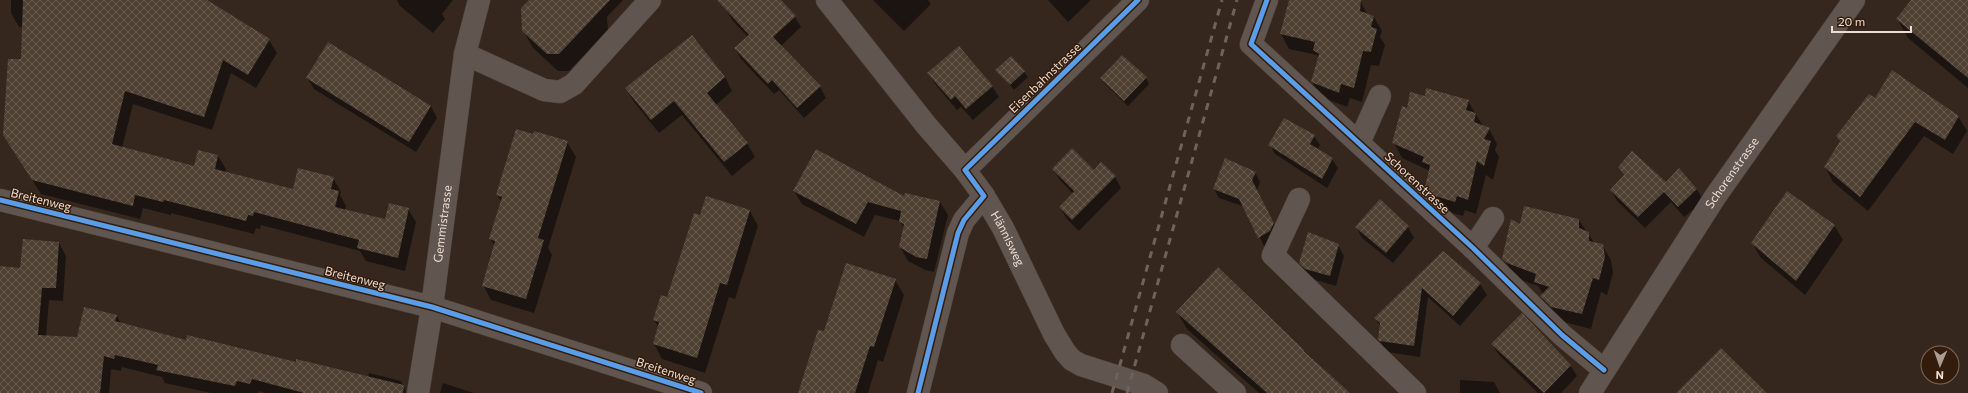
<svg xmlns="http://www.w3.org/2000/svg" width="1968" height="393" font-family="Commissioner,sans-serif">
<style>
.shadow{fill:#0007}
.building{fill:url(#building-cross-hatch)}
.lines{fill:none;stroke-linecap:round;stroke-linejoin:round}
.minor-casing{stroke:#4e423a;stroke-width:23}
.tertiary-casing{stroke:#4e423a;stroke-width:23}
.minor{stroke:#60564f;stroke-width:22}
.tertiary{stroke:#60564f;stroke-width:22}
.rail{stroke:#6d635c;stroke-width:3;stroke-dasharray:7 7;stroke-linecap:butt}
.cycleway-casing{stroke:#331c0c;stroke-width:8}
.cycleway{stroke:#5a9eea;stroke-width:5}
.labels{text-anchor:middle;stroke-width:3;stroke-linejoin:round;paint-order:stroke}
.street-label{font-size:12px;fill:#ecdcd2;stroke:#331c0c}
</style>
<defs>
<pattern id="building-cross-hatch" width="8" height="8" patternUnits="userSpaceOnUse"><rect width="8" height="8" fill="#4e4033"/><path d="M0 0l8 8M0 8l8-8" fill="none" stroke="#685b50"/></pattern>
</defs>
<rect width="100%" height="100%" fill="#35271e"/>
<path class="shadow" d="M11,0H205L269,40L277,53L256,88L231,73L212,130L133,104L122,148L195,167L218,156L226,169L225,173L293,190L333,178L341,192L340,195L346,206L345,210L386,220L408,209L416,222L405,271L366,261L360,251L261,225L260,229L256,228L254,234L171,213V215L143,208L140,219L41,194L4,135L22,61L23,27H19L11,13Z
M397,0H453L442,14L445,19L433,33L400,6Z
M530,0H623L607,17L608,30L569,71H558L533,48L523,30Z
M736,0H780L795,17L801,27L781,46L820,87L826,98L804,118L779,90L774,94L741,59L735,48L748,37L732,20L726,9Z
M873,0H928L931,4L904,31Z
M1048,0H1091L1068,22Z
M1290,0H1360L1367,14L1374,17L1382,31L1380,37L1385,45L1379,66L1371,65L1362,102L1350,98L1347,107L1321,97L1312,82L1319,59L1317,55L1289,49L1281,34Z
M1913,0H1968V88L1908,38L1897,19Z
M997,70L1024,72L1028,77L1014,90Z
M928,73L992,86L999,97L973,120L961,107L957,110L935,84Z
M725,77L732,91L716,105L747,143L755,157L732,176L682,115L659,133L634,102L626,88Z
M307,78L431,106L437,118L416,152L314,89Z
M1101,78H1146L1149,84L1128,106L1105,84Z
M1426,98L1468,101L1483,126L1489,129L1497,144L1495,150L1499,157L1493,180L1486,175L1476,214L1465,210L1463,216L1444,211L1435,202L1426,187L1429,172L1428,170L1402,158L1394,143L1407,109Z
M1875,99L1958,116L1967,131L1953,154L1924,136L1868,211L1833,182L1825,167L1841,143L1837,136Z
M534,136L567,142L576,157L548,248L552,255L534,313L491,300L483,285L495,247L490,239L502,202L497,195Z
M1314,136L1320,145L1317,150L1332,159L1338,168L1327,188L1275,154L1270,145Z
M1225,159L1255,172L1260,182L1257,190L1279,233L1275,240L1264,246L1245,207L1219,198L1214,189Z
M1619,167L1666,183L1679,170L1697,189L1703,201L1684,217L1671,202L1645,228L1617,201L1611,190L1624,176Z
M1053,169L1094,171L1115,177L1121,188L1079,231L1067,219L1060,208L1073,194L1060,180Z
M794,191L905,198L940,202L948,215L934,272L925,270L908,261L900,247L904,229L900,221L875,215L864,237L802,204Z
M750,211L758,226L735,299L729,297L705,373L662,359L654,344L659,328L654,320L662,297L668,299L701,217Z
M1579,220L1595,244L1602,245L1611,260L1613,273L1607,295L1601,292L1591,329L1560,321L1549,311L1541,296L1543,294L1538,286L1516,278L1503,259L1521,225Z
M1834,225L1843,240L1805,295L1761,258L1752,243Z
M1356,227H1408L1414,238L1393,263L1362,238Z
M59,243L66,256L63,301L49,300L46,336L78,338L117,316L121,324L187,341L368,377L369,373L401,381L407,393H265L259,391L258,393H211L165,383L162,377L122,367L121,371L111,369L109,393H0V267L21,269Z
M1338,245L1344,256L1336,286L1312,279L1306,274L1300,262Z
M1443,252L1480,284L1487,295L1460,326L1428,297L1420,357L1387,352L1379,339L1380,326L1375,318Z
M895,280L904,295L883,362L878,360L868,393H799Z
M1177,312L1304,350L1348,393H1259L1187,329Z
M1492,344L1570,365L1577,376L1561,393H1538L1499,355Z
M1460,380L1494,382L1500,393H1460Z
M443,383L474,393H440Z"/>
<path class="building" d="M23,0H207L270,39L248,75L223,60L204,117L125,91L112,144L194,166L198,150L218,155L215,169L293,189L298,168L334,177L331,189L339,191L335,207L385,219L389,203L409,208L398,258L357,248L359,240L254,212L253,216L248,215L246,221L164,200L163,202L135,195L133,206L32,180L3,135L8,59H21Z
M529,0H610L559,54H547L522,31L521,8Z
M717,0H781L796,16L773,37L821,86L797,108L772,80L768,84L734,48L749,35Z
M1289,0H1361L1360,11L1374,16L1371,27L1377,29L1371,52L1363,51L1354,88L1341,84L1339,93L1311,82L1319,54L1313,50L1315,42L1280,34Z
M1911,0H1968V78L1896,19Z
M692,35L725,77L707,93L748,143L724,162L674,101L651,120L625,88Z
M328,42L431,106L409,142L306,78Z
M959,46L993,86L966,109L955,96L951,100L927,73Z
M1122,55L1147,77L1124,101L1100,78Z
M1011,56L1025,71L1010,85L995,70Z
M1892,70L1959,116L1945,140L1915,122L1860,197L1824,167L1840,141L1836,136L1869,94L1875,98Z
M1426,88L1469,100L1466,110L1476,113L1474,122L1490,128L1484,139L1491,141L1484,166L1477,161L1468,200L1457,196L1455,202L1435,196L1425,187L1430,165L1422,162L1424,157L1392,143L1402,106L1407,108L1410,92L1425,96Z
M1284,118L1315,135L1310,144L1333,158L1322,179L1268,145Z
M516,129L533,134L534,131L568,141L538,238L544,240L526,299L482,286L495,241L489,239L502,197L496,195Z
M1072,148L1094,170L1101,162L1116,176L1072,220L1059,207L1078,187L1074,191L1052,169Z
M816,149L904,196L905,193L940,201L927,259L916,257L899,247L904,224L899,222L901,211L868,202L856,224L793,191Z
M1632,151L1666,182L1679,168L1697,189L1678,207L1664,192L1638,217L1610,190L1624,175L1618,167Z
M1225,158L1256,172L1252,180L1274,223L1270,231L1258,238L1239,199L1213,189Z
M1787,191L1835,225L1796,281L1751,243Z
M706,196L750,210L727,285L720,283L697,358L653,344L659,322L653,320L661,295L667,297L694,213L700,215Z
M1380,199L1409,226L1386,253L1355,227Z
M1524,206L1579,219V228L1589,232V241L1603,244L1605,257L1599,280L1593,278L1582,314L1551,307L1540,296L1549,287L1534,282L1536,274L1507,263L1502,259L1511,219L1520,224Z
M1308,232L1339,244L1330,276L1305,269L1299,263Z
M23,239L59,242L56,288H42L38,335L77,337L84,307L117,315L115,321L186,340L187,335L296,362V359L404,385L403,393H304L252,379L250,384L237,381L235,386L156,370L158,365L115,355L114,359L104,356L100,393H0V266L20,268Z
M1443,251L1481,283L1453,316L1422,288L1414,346L1380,341L1378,339L1380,323L1374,318Z
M846,263L896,279L874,347L870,346L855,393H798L818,330L824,331Z
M1218,267L1304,350V351L1350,393H1267L1176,312Z
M1522,313L1571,365L1544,393L1491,344Z
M1721,348L1767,393H1676Z"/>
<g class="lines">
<defs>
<g id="minor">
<path d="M1267,0L1251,44L1473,248L1562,335L1604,370"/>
<path d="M465,54L544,90L560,92L574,84L650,0"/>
<path d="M1359,143L1380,96"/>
<path d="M965,170L1138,0"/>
<path d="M1299,199L1273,255L1415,393"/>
<path d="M0,200L432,307L701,393"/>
<path d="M1473,248L1493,218"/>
<path d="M1182,345L1235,393"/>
<path id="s1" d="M418,393L432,307L465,54L479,0"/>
<path d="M918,393L958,233L964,220L984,196"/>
</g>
<g id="tertiary">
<path id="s2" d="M827,0L926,125L965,170L984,196L1003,228L1054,334L1065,352L1072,360L1081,365L1144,385L1157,393"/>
<path id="s3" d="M1590,393L1715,197L1854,0"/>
</g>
</defs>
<use href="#minor" class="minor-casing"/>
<use href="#tertiary" class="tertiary-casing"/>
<use href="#minor" class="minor"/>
<use href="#tertiary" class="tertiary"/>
<path class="rail" d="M1112,393L1222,0
M1127,393L1237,0"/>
<defs>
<path id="cycleway" d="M1267,0L1251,44L1473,248L1562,335L1604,370
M0,200L432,307L701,393
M918,393L958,233L964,220L984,196L965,170L1138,0"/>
</defs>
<use href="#cycleway" class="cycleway-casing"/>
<use href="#cycleway" class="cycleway"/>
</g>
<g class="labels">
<g class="street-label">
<text transform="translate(1045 78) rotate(-44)" y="4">Eisenbahnstrasse</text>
<text dy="4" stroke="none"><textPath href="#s3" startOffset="262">Schorenstrasse</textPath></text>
<text transform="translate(1417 183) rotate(43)" y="4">Schorenstrasse</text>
<text transform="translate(41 200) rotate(14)" y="4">Breitenweg</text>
<text dy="4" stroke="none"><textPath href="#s1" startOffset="171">Gemmistrasse</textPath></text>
<text dy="4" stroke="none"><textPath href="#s2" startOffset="300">Hännisweg</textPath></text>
<text transform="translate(355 278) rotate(14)" y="4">Breitenweg</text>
<text transform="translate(666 371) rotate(18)" y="4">Breitenweg</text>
</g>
</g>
<g transform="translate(1940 365) rotate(182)"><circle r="19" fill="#331c0c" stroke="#7d695b"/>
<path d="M0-3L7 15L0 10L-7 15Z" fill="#ac9d93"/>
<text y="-6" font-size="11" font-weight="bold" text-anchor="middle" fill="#ecdcd2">N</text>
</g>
<path d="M1832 26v6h79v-6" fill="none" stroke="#ecdcd2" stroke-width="2"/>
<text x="1838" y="26" font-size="12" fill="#ecdcd2" stroke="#331c0c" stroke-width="3" paint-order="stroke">20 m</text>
</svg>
